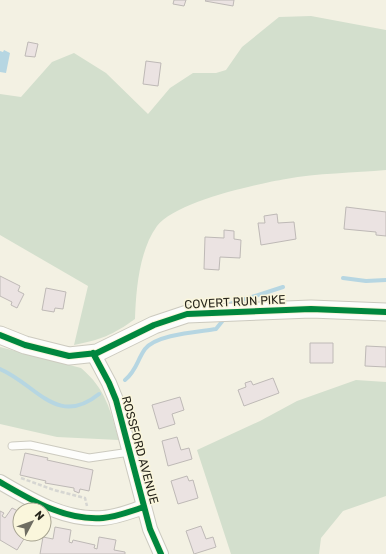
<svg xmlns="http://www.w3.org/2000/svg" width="386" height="554" font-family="Rubik,sans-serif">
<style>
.green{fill:#d3dfcd}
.water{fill:#b6d6e2}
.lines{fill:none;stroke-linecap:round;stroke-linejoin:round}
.stream{stroke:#b6d6e2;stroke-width:4}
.building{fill:#ebe3e2;stroke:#beb9b6}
.service-casing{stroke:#cccabf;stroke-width:9}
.minor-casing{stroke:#cccabf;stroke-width:16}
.tertiary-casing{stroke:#cccabf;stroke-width:19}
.path{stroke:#d6d6d2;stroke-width:2.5;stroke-dasharray:4 2;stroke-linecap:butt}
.service{stroke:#fdfdfb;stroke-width:7}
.minor{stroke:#fdfdfb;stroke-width:14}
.tertiary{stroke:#fdfdfb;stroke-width:17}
.cycleway-casing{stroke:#faf6dc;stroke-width:8}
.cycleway{stroke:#00873e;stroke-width:6}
.labels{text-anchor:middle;stroke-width:3;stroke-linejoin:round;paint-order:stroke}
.street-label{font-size:12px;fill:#28261d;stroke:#faf6dc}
</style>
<rect width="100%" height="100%" fill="#f3f1e3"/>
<path class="green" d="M311,16L386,30V170C355,173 316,173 286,179C256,184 175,202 157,226C139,251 136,290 135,319C113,335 100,340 74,345L88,286L0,235V94L21,97L52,62L74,53L106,73L148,114L170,88L193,73H216L226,70L242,47L279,17Z
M0,347L81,368C106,389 110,410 119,440L57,437L0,424Z
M356,380L386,382V496L343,511L321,538L319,554H231L197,450L260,421L297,401Z"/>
<path class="water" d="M4,50L10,53L6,73L0,72V51L3,52Z"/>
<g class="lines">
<path class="stream" d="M343,278L366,281L386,280
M230,304L283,287
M0,369C36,384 57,428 99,394
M125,380C137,370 137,360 145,349C157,334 198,332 216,329L224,319"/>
</g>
<path class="building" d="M174,0H186L184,6L173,4Z
M206,0H234L233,6L205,1Z
M28,42L38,44L35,57L25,56Z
M146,61L161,63L158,86L143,84Z
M346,207L386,212V236L376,235V232L344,229Z
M277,214L278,223L294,222L296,239L261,245L258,223H265L264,216Z
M224,230L234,231V239L241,240L240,258L220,257L219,270L204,269L205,237L224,238Z
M0,276L20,286L18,291L24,294L17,308L11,305L12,302L0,296Z
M46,288L66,292L63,309L55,308L54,312L42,310Z
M310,343H333V363H310Z
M366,346L386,347V367L365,366Z
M273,378L279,393L244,406L238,390L246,387L245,383L251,381L253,385Z
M180,397L184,410L172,414L175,424L159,429L152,405Z
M177,437L181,450L189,448L192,459L168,466L162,441Z
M25,453L48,458L47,460L93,470L89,491L80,489L79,493L74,491V488L45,483L46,481L20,475Z
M187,476L189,481L193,480L198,498L178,504L171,481Z
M12,508L20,512V534H27L17,550L0,540V511L4,513L2,516L5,518Z
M201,526L206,539L213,537L216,547L194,554L186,531Z
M55,527L71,530L69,542L72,543L73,540L95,545L94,548L97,549L99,537L116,540L114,550L125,552V554H40L43,537L53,539Z"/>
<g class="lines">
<defs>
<path id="service" d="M12,446L30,445L89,458L130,452"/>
<path id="minor" d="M93,353L109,383L116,400L150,529L161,554
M0,482C31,500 65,521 103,518C117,517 131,511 144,507"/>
<path id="tertiary" d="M0,335L25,345L69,356L97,353L154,325L187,314L311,309L386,312"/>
</defs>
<use href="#service" class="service-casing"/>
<use href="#minor" class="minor-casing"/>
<use href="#tertiary" class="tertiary-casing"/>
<path class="path" d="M21,478L54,490L85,498L87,506"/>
<use href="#service" class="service"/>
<use href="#minor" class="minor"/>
<use href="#tertiary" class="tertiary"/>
<defs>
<path id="cycleway" d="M0,335L25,345L69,356L97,353L154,325L187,314L311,309L386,312
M93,353L109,383L116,400L150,529L161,554
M0,482C31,500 65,521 103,518C117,517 131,511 144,507"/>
</defs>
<use href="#cycleway" class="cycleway-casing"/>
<use href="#cycleway" class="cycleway"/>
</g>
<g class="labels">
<g class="street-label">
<text transform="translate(235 302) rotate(-3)" y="4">COVERT RUN PIKE</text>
<text transform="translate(140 450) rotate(75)" y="4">ROSSFORD AVENUE</text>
</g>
</g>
<g transform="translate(32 522) rotate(49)"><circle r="19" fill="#faf6dc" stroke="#a6a390"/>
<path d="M0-3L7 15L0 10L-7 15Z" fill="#6f6d62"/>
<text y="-6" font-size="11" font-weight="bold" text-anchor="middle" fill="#28261d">N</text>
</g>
</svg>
